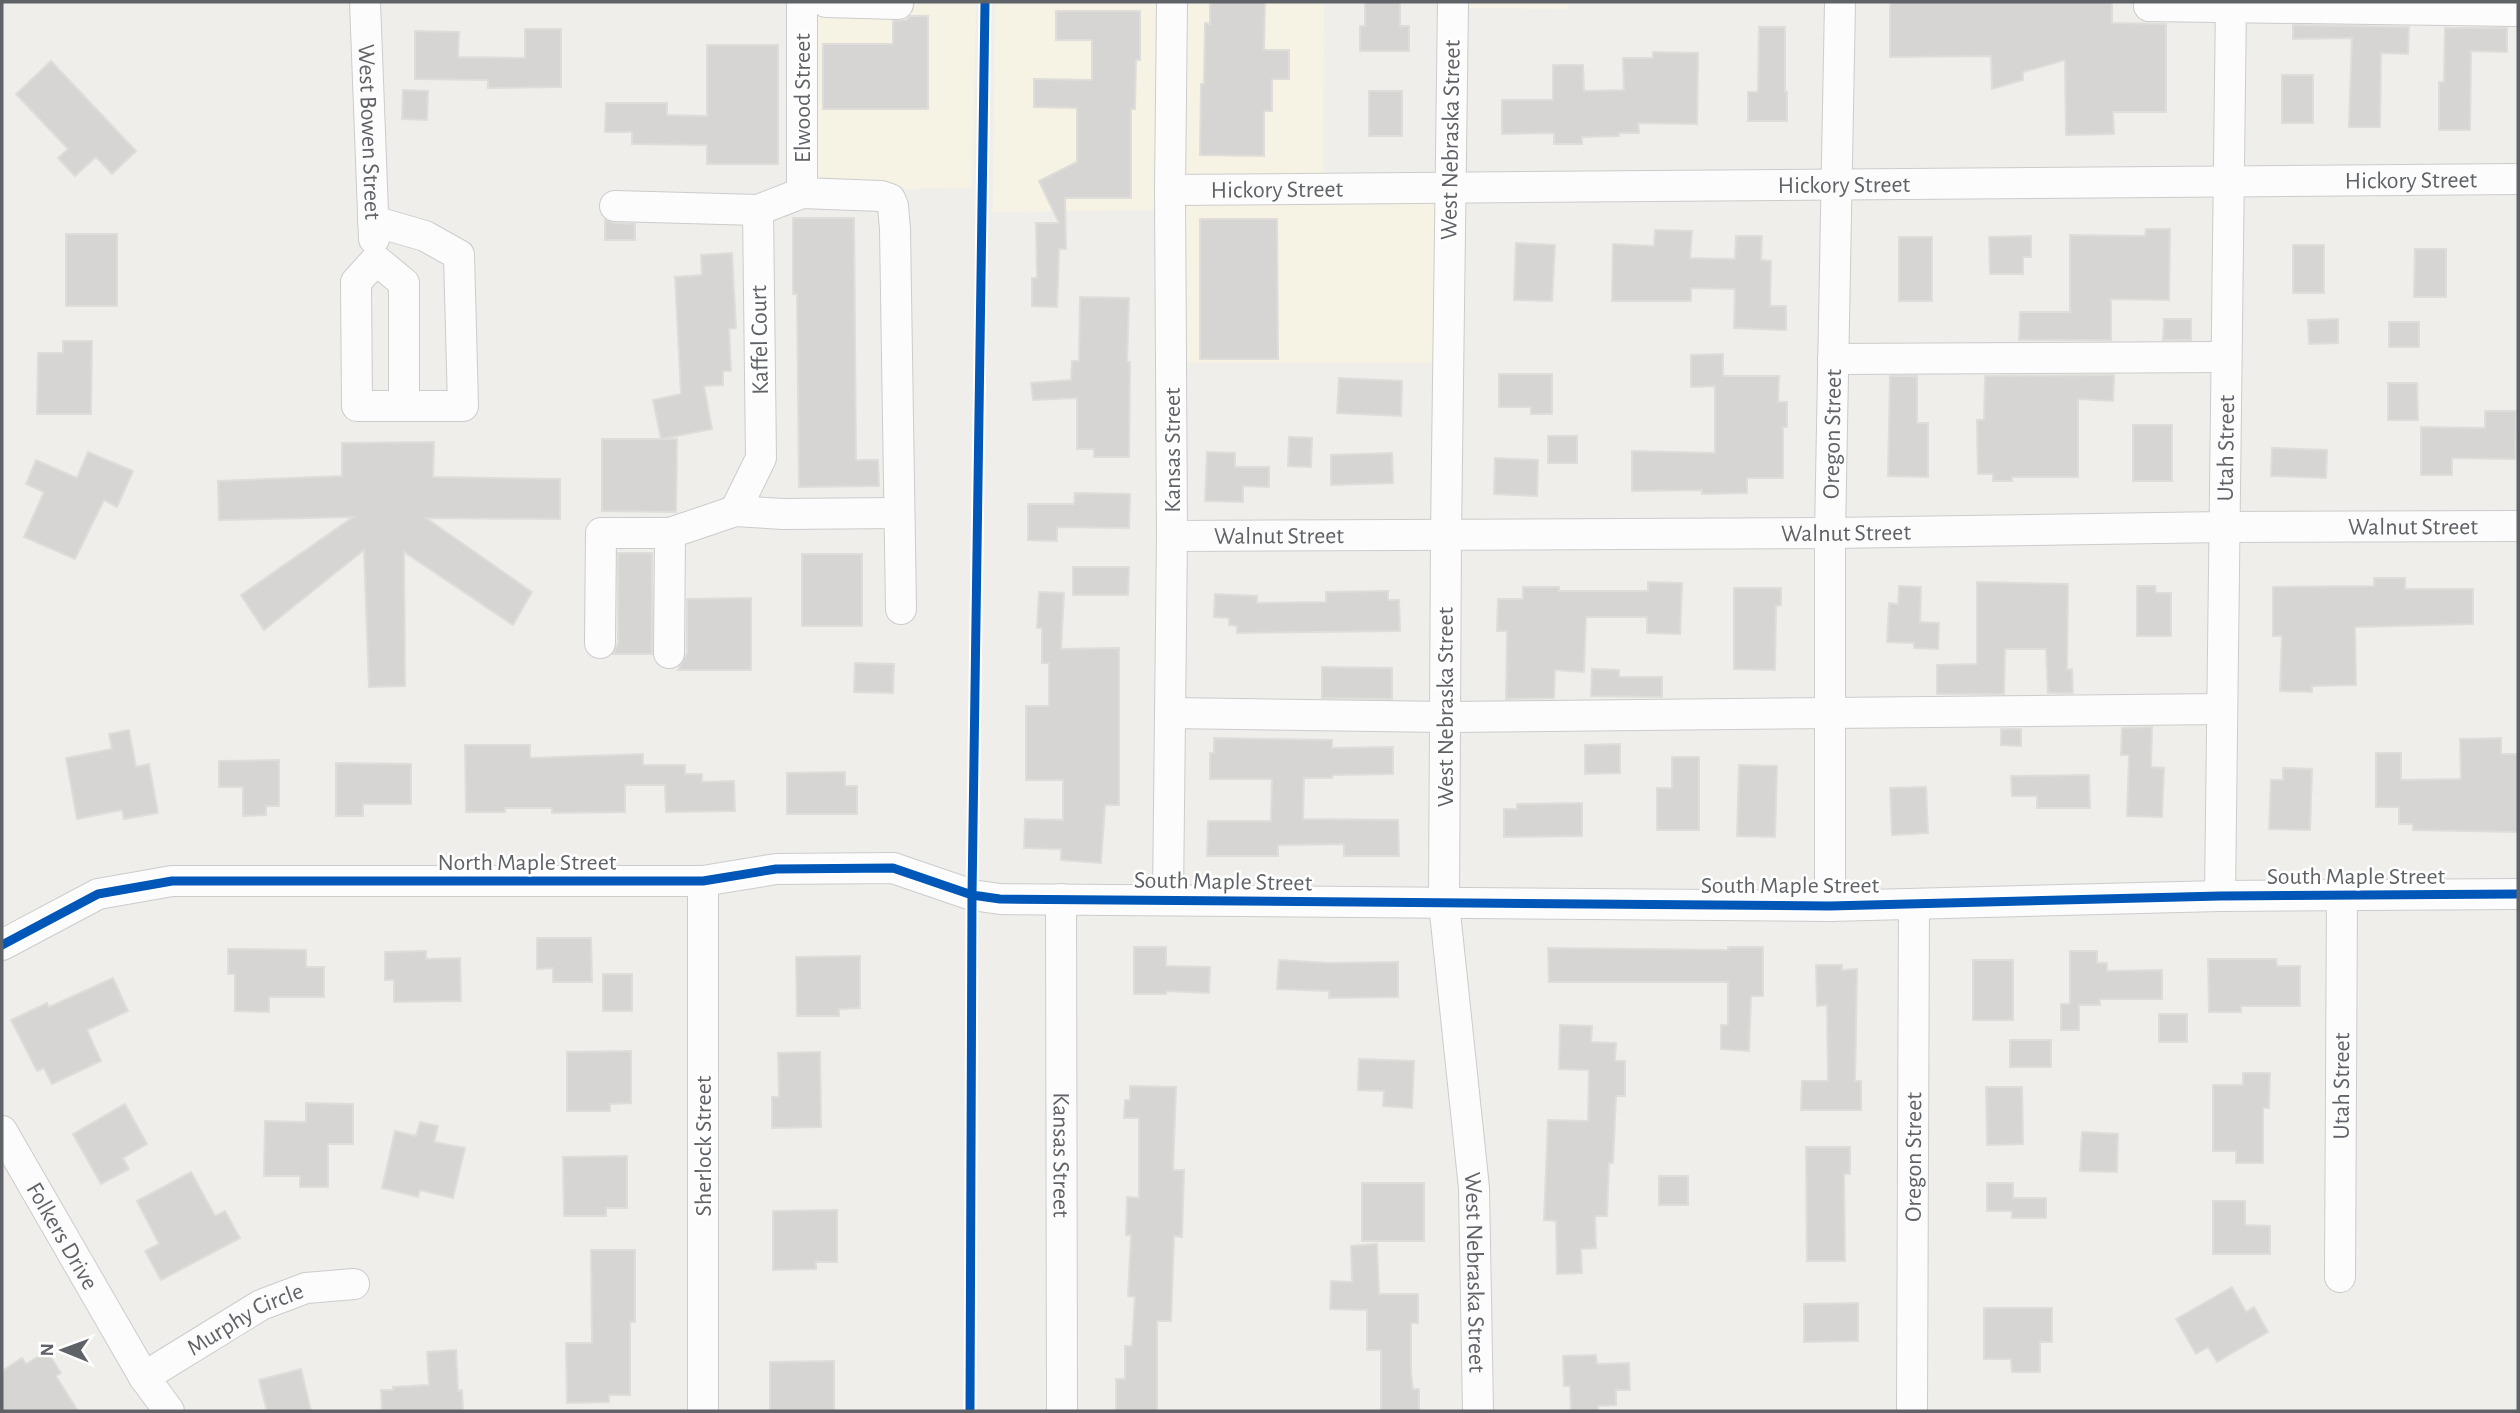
<svg xmlns="http://www.w3.org/2000/svg" width="2520" height="1413" font-family="'Alegreya Sans',sans-serif">
<style>
.commercial{fill:#f7f3e4}
.building{fill:#d6d5d3;stroke:#deddd9;stroke-width:2}
.lines{fill:none;stroke-linecap:round;stroke-linejoin:round}
.minor-casing{stroke:#cbcccc;stroke-width:32}
.minor{stroke:#fdfcfc;stroke-width:30}
.cycleway-casing{stroke:#fff;stroke-width:13}
.cycleway{stroke:#0057b8;stroke-width:9}
.labels{text-anchor:middle;stroke-width:5;stroke-linejoin:round;paint-order:stroke}
.street-label{font-size:24px;fill:#5f6368;stroke:#fff}
</style>
<rect width="100%" height="100%" fill="#efeeea"/>
<path class="commercial" d="M807,2H976L972,188L805,190Z
M995,2H1168L1166,210L993,212Z
M1176,2H1324L1323,185H1446L1442,363H1176Z
M1457,2H1568V9L1457,8Z"/>
<path class="building" d="M1210,2H1265L1264,50H1289V79H1272V111H1264V156L1200,155L1201,84H1204L1205,23L1210,24Z
M1365,2H1400V26H1409V51H1360V26H1365Z
M1890,2H2112V23L2166,24V112H2113L2114,134L2066,135L2065,60L2023,72V80L1992,89L1991,56L1890,57Z
M1056,11H1140V60H1136L1135,109H1131V198H1065L1066,249H1059L1057,307L1032,306V278H1037L1036,223H1059L1039,181L1077,162V108L1034,107V79L1092,80V40H1056Z
M910,16H928V109H823V44H893V21L906,20Z
M2293,25L2409,27L2408,54L2381,53L2380,127H2349L2352,38L2293,39Z
M1759,27H1785V92H1787V121H1748V92H1758Z
M2445,28H2507V52L2471,51L2470,130H2439V82H2444Z
M525,29H561V87L488,88V80L415,79V31L459,32L458,57L525,58Z
M707,45H778V164H707V145L632,144V132H605L606,103H667V115L707,116Z
M1653,52L1698,53L1697,124L1638,123L1639,133H1619V136L1582,137V144H1554V133L1502,134V100H1553V65H1583L1584,91L1624,90L1623,58H1653Z
M51,61L136,151L112,174L96,157L75,176L58,158L68,149L16,94Z
M2282,75H2313V123H2282Z
M403,90L428,91L427,120L402,119Z
M1369,91H1402V136H1369Z
M793,218H854L856,460H878L879,486L799,487L797,294H793Z
M1200,219H1277L1278,359H1200Z
M605,220L615,223L635,224V240H605Z
M2146,229H2170L2169,300L2111,299V340H2019L2020,312H2070V235L2145,236Z
M1655,230L1692,231L1690,258L1735,259L1736,236H1762L1761,260L1771,261L1770,306H1786V330L1734,328L1735,289L1691,288V301H1612L1613,244L1654,246Z
M66,234H117V306H66Z
M2031,236V257H2023V274H1990L1989,237Z
M1899,237H1932V301H1899Z
M1516,243L1555,245L1552,301L1514,300Z
M2293,245H2324V293H2293Z
M2415,249H2446V297H2414Z
M732,253L736,328L729,329L731,371H723V385L704,386L712,429L661,439L653,400L681,394L675,277L702,275L701,255Z
M1080,297L1129,298L1127,362H1130L1129,457H1094V449H1077V398L1033,400L1031,383L1071,380L1072,361H1079Z
M2164,319H2191V340H2163Z
M2338,319V343L2309,344L2308,320Z
M2389,322H2419V347H2389Z
M63,341H92L91,414H37L38,353H63Z
M1723,354V376H1779L1778,402H1787V427H1783V478H1747V493L1702,494V490L1632,491V451L1715,453V386L1691,387V355Z
M1499,374H1552V414H1531V407H1499Z
M2114,375L2113,401L2078,399V477H2012V481H1993V474H1978L1977,420H1984L1985,376Z
M1890,376H1917V423H1928V477L1888,476Z
M1339,378L1402,381L1401,416L1337,413Z
M2388,383H2417L2418,420H2388Z
M2485,411H2516L2515,459L2452,458V475H2421V427L2485,428Z
M2133,425H2172V481H2133Z
M1548,436H1577V463H1548Z
M1289,437L1312,438L1311,467L1288,466Z
M602,439H677L676,512L602,511Z
M434,442L433,477L560,479V519L426,518L532,592L513,625L404,552L405,686L369,687L364,550L264,630L241,595L353,517L219,520L218,481L342,476V443Z
M2272,448L2327,450L2326,478L2271,476Z
M88,452L133,471L117,507L104,500L75,559L24,537L44,492L26,484L36,460L77,478Z
M1207,452L1235,453V467H1269V487L1243,486V502L1205,501Z
M1392,453L1393,483L1331,485V455Z
M1495,458L1538,460L1537,496L1494,494Z
M1075,493L1130,494L1129,528L1057,527V541L1028,540V504H1074Z
M618,553H652V654H613L618,643Z
M802,554H862V626H802Z
M1073,567H1129L1128,595H1073Z
M2374,578H2405V589H2473V624L2355,627L2356,685L2312,686V692L2280,691L2282,636H2273V587L2374,586Z
M1648,582L1682,583L1680,634L1647,633V617H1586L1584,672L1555,670L1554,698L1506,699L1507,631H1497L1498,599H1523V587H1559V591H1648Z
M1977,582L2068,584L2067,670L2072,669L2073,693H2048L2046,649H2005L2004,694H1937V665L1977,664Z
M1899,586L1921,587L1920,622L1939,623L1938,649L1914,648V643L1887,642L1889,603L1898,604Z
M2137,586H2155L2156,593H2171V636H2137Z
M1734,588H1781V605L1776,606L1775,670L1734,669Z
M1388,591V600H1399L1400,631L1237,633V626L1229,625V618L1214,617L1215,594L1257,596V603L1326,602V592Z
M1039,592L1064,593L1061,649L1119,648V805H1105L1101,863L1061,860V849L1024,848L1025,819L1063,820V780H1026V706H1049V663H1042V628H1037Z
M751,598V670H678L687,653V599Z
M855,663L894,664L893,693L854,692Z
M1322,667L1392,668V699L1322,698Z
M1592,669L1619,670V677H1662V697L1591,696Z
M2152,727L2151,767L2164,768L2162,817L2127,816L2129,755H2121L2122,728Z
M2001,729H2021V746L2001,745Z
M129,730L136,767L149,764L158,813L124,819L122,810L77,819L66,758L112,749L109,734Z
M1214,738L1332,740V748L1393,747V774L1332,775V778H1304L1303,819L1398,820L1399,856H1344V844L1278,845V856H1207L1208,821H1271L1272,779H1210V753H1214Z
M2501,738V754H2518V832L2413,830V824H2399V807H2376V753H2401V780L2461,779L2460,739Z
M1620,744V773L1585,774V745Z
M465,745H530V758L643,754V765H685V774H702V782L734,781L735,811L666,812L665,785H625V812L552,813V808H505V812H466Z
M1672,757H1699V830H1657V788H1672Z
M279,760V806H266V815L243,816V787H219V761Z
M336,763L411,764V804H363V816H336Z
M1739,765L1777,766L1775,837L1737,836Z
M2283,768L2312,769L2310,830L2269,829L2271,780H2283Z
M845,772V786H857V814H787V773Z
M2089,775L2090,808H2037V796H2012L2011,776Z
M1926,787L1928,833L1892,835L1890,788Z
M1582,803V836L1504,837V809H1517V804Z
M537,938H591L592,982H553V968L537,969Z
M1134,947H1166V966L1210,967L1209,993L1166,991V994H1134Z
M1728,947H1763V996H1751L1749,1051L1721,1049V1025H1728V982H1549L1548,948L1728,950Z
M228,949L306,950V967H324V997H269V1012L235,1011V974H228Z
M426,951V959L460,958L461,1001L394,1002V980H385V952Z
M2070,951H2097V963H2107V971L2162,970V999H2100V1005H2079V1030H2061V1004H2070Z
M860,956V1008L839,1009V1016H797L796,957Z
M2208,959H2276L2277,966H2300V1006H2241V1012H2209Z
M1279,960L1328,963L1398,962V997L1329,998V991L1277,989Z
M1973,960H2013V1020H1973Z
M1816,965H1842V970L1857,969L1855,1081H1861V1110H1801L1802,1081H1828L1827,1005L1817,1006Z
M603,974H632V1011H603Z
M113,978L128,1011L87,1030L101,1061L52,1084L44,1068L37,1071L11,1020L47,1003L49,1007Z
M2159,1014H2187V1042H2159Z
M1560,1025L1592,1026L1591,1042L1616,1043L1615,1061H1625V1096H1616L1613,1163H1609L1607,1216H1595L1596,1248L1581,1249L1582,1273L1557,1274L1556,1221L1544,1220L1548,1120L1588,1121L1589,1070L1559,1069Z
M2010,1040H2051V1067H2010Z
M631,1051V1103L610,1104V1111H567V1052Z
M820,1052L821,1127L772,1128V1097H779L778,1053Z
M1359,1059L1414,1061L1412,1108L1383,1106L1384,1091L1358,1090Z
M2243,1073H2270L2269,1108H2263V1163H2236V1151H2213V1085H2243Z
M1130,1086L1176,1087L1173,1170H1184L1182,1237L1174,1236L1171,1321H1157V1411H1116V1379H1125V1346H1132L1135,1297L1128,1296L1131,1235H1126L1127,1197L1139,1198V1118H1124L1125,1100H1130Z
M1986,1087H2022L2023,1144L1987,1145Z
M306,1103L353,1104V1144H328V1187H300V1176H264L265,1121L306,1122Z
M125,1104L147,1144L123,1158L129,1169L101,1184L73,1134Z
M420,1122L438,1126L434,1142L465,1148L453,1198L420,1190L418,1197L382,1188L395,1131L416,1136Z
M2082,1132L2118,1134L2117,1172L2080,1171Z
M1806,1147H1850V1174H1844L1845,1261H1807Z
M627,1156V1208H606V1216H564L563,1157Z
M191,1172L215,1216L225,1211L240,1238L161,1280L145,1251L159,1244L137,1201Z
M1659,1176H1688V1205H1659Z
M1362,1183H1424V1241H1362Z
M1987,1183H2013V1198H2046V1218H2012V1211H1987Z
M2213,1201H2245V1225L2270,1226V1254H2213Z
M837,1210V1262H816V1269L773,1270V1211Z
M1377,1244L1379,1294H1418V1323H1411V1373L1413,1389H1419V1411H1381V1350H1367V1310L1330,1309L1331,1281L1352,1282L1351,1246Z
M591,1250H635V1322H630V1395H609V1402L567,1403L566,1343H592Z
M2232,1287L2246,1312L2254,1307L2268,1332L2217,1362L2208,1347L2196,1354L2176,1319Z
M1858,1303V1341L1804,1342V1304Z
M1984,1308H2052V1342H2040V1372H2012L2011,1359H1984Z
M456,1350L458,1391L462,1390L463,1411H382L381,1390H393V1387L429,1385L427,1352Z
M47,1351L61,1373L56,1376L78,1411H2V1371L22,1358L26,1364Z
M1596,1355L1597,1364L1629,1363L1630,1390H1616V1405L1598,1406V1411H1571L1570,1386H1564L1563,1356Z
M834,1361V1411H770V1362Z
M301,1369L311,1411H267L259,1380Z"/>
<g class="lines">
<defs>
<g id="minor">
<path id="s1" d="M365,2L374,239"/>
<path d="M826,2L898,4V2"/>
<path id="s2" d="M1453,2L1446,535L1444,903L1474,1188L1478,1411"/>
<path d="M2149,2V6L2518,11"/>
<path id="s3" d="M1170,190L2518,179"/>
<path d="M802,193V2"/>
<path d="M615,206L758,210"/>
<path d="M373,221L425,236L459,255L463,406H357L356,282L376,260L404,283V405"/>
<path d="M1833,359L2225,357"/>
<path d="M735,511L761,458L758,210L802,193L881,196L890,199L893,206L895,229L901,609"/>
<path id="s4" d="M1172,536L1830,533L2223,527L2518,526"/>
<path d="M600,643L601,533H670L735,511L783,514L898,513"/>
<path d="M669,653L670,533"/>
<path d="M1170,713L1445,717L2221,709"/>
<path d="M703,881V1411"/>
<path id="s5" d="M2220,896L2231,2"/>
<path d="M1168,898L1172,536L1170,190L1172,2"/>
<path id="s6" d="M1061,899L1062,1411"/>
<path id="s7" d="M1830,906V533L1840,2"/>
<path d="M2,945L98,894L172,881H703L776,869L893,868L972,895L1000,899L1830,906L2220,896L2518,894"/>
<path id="s8" d="M2,1131L144,1377L169,1411"/>
<path id="s9" d="M2340,1277L2342,895"/>
<path id="s10" d="M144,1377L261,1305L306,1288L354,1284"/>
<path id="s11" d="M1912,1411L1914,904"/>
</g>
</defs>
<use href="#minor" class="minor-casing"/>
<use href="#minor" class="minor"/>
<defs>
<path id="cycleway" d="M2,945L98,894L172,881H703L776,869L893,868L972,895L1000,899L1830,906L2220,896L2518,894
M970,1411L972,895L985,2"/>
</defs>
<use href="#cycleway" class="cycleway-casing"/>
<use href="#cycleway" class="cycleway"/>
</g>
<g class="labels">
<g class="street-label">
<text transform="translate(802 98) rotate(-90)" y="8">Elwood Street</text>
<text dy="8" stroke="none"><textPath href="#s1" startOffset="130">West Bowen Street</textPath></text>
<text transform="translate(1450 140) rotate(-89)" y="8">West Nebraska Street</text>
<text dy="8" stroke="none"><textPath href="#s3" startOffset="1241">Hickory Street</textPath></text>
<text dy="8" stroke="none"><textPath href="#s3" startOffset="674">Hickory Street</textPath></text>
<text dy="8" stroke="none"><textPath href="#s3" startOffset="107">Hickory Street</textPath></text>
<text transform="translate(759 340) rotate(-91)" y="8">Kaffel Court</text>
<text dy="8" stroke="none"><textPath href="#s7" startOffset="472">Oregon Street</textPath></text>
<text dy="8" stroke="none"><textPath href="#s5" startOffset="448">Utah Street</textPath></text>
<text transform="translate(1172 450) rotate(-90)" y="8">Kansas Street</text>
<text dy="8" stroke="none"><textPath href="#s4" startOffset="1241">Walnut Street</textPath></text>
<text dy="8" stroke="none"><textPath href="#s4" startOffset="674">Walnut Street</textPath></text>
<text dy="8" stroke="none"><textPath href="#s4" startOffset="107">Walnut Street</textPath></text>
<text transform="translate(1445 707) rotate(-90)" y="8">West Nebraska Street</text>
<text x="527" y="870">North Maple Street</text>
<text x="2356" y="884">South Maple Street</text>
<text transform="translate(1223 881) rotate(1)" y="8">South Maple Street</text>
<text x="1790" y="893">South Maple Street</text>
<text dy="8" stroke="none"><textPath href="#s9" startOffset="191">Utah Street</textPath></text>
<text transform="translate(703 1146) rotate(-90)" y="8">Sherlock Street</text>
<text dy="8" stroke="none"><textPath href="#s6" startOffset="256">Kansas Street</textPath></text>
<text dy="8" stroke="none"><textPath href="#s11" startOffset="254">Oregon Street</textPath></text>
<text dy="8" stroke="none"><textPath href="#s8" startOffset="121">Folkers Drive</textPath></text>
<text dy="8" stroke="none"><textPath href="#s2" startOffset="1272">West Nebraska Street</textPath></text>
<text dy="8" stroke="none"><textPath href="#s10" startOffset="117">Murphy Circle</textPath></text>
</g>
</g>
<rect width="2520" height="1413" fill="none" stroke="#5f6368" stroke-width="7"/>
<g transform="translate(63 1350) rotate(271)" stroke="#ffffff" stroke-width="5" paint-order="stroke">
<path d="M0-5L12 26L0 18L-12 26Z" fill="#5f6368"/>
<text y="-10" font-size="19" font-weight="bold" text-anchor="middle" fill="#5f6368">N</text>
</g>
</svg>
